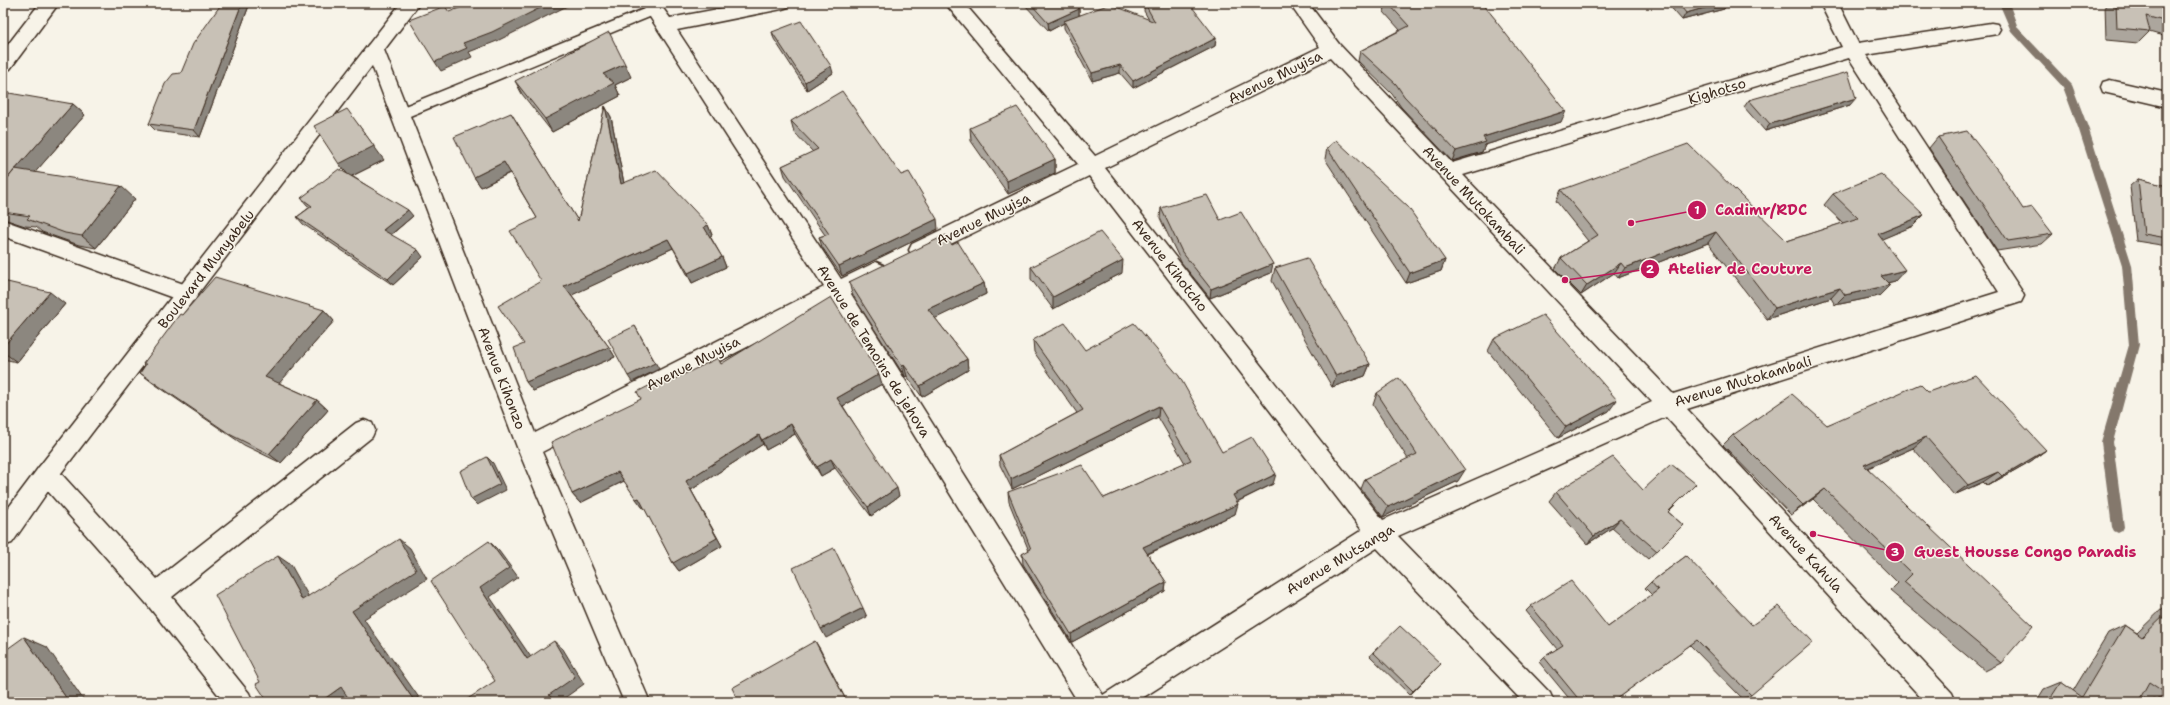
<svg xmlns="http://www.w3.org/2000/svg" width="2170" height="705" font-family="'Shantell Sans',sans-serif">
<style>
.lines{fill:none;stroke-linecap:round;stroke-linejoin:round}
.stream{fill:#84786c;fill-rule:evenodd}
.lane-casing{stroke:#3b2a1e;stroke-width:3}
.street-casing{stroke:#3b2a1e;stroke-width:3}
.secondary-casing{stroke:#3b2a1e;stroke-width:3}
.lane{fill:#f7f3e8;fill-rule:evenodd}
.street{fill:#f7f3e8;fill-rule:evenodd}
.secondary{fill:#f7f3e8;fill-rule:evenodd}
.wall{fill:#aca69d;stroke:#3b2a1e}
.shaded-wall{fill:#8c877f;stroke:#3b2a1e}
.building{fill:#c8c1b6;stroke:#3b2a1e}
.labels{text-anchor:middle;stroke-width:3;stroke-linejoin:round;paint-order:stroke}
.street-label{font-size:14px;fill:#3b2a1e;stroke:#f7f3e8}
.leader{fill:none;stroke:#c2185b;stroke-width:1.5}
.callout-dot{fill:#c2185b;stroke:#f7f3e8;stroke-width:1.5}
.mark-label{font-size:12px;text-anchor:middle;font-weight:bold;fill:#fff}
.callout-label{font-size:15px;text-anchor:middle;font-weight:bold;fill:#c2185b;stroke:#f7f3e8;stroke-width:3;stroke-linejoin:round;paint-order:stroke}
</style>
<rect width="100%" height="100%" fill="#f7f3e8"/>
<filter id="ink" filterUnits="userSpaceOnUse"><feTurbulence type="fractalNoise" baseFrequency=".025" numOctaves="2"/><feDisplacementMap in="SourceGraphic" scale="8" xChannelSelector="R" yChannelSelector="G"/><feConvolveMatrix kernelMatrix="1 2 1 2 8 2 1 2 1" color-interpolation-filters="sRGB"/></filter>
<g filter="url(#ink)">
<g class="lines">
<path class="stream" d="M1999,3H2009L2018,28L2072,85L2089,130L2132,265L2139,345L2113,442L2124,527L2122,531L2118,533L2114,531L2112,527L2101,442L2129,345L2122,265L2079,130L2063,87L2011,31Z"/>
<defs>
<path id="lane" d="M654,5L659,7L661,10L659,13L405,118L400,119L395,118L393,114L395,110Z"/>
<path id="street" d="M40,3H59L10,69L3,71V51Z
M641,3H659L670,18L750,3H791L788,7L782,9L677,30L841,279L876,262L883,265L887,271L883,277L851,294L1103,695L1362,530L1089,176L926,256L919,258L912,256L909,250L912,244L1078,164L945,3H964L1095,156L1320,47L1289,3H1308L1339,44L1452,163L1842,47L1820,3H1838L1858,43L1991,23L1997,24L2000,29L1997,34L1991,35L1866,55L2021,290L2024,296L2021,302L1687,409L1952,693L1956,702H1925L1666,417L1398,536L1550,693L1554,702H1523L1377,548L1136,702H1078L833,303L542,452L650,702H624L517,447L366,50L368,45L375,43L382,45L384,50L535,433L824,287ZM1330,58L1652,402L1383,520L1105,168ZM1849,58L1999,292L1673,394L1463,175Z
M2110,80L2167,93V107L2103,92L2101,87L2103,82Z
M3,220L195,288L198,294L195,300L187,303L3,236Z
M364,420L372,423L375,430L372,437L172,597L249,693L253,702H224L146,603L39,481L35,474L39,467L47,463L55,467L157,579L356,423Z"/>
<path id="secondary" d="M401,3H420L55,481L12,543L3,546V515L39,467Z"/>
</defs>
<use href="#lane" class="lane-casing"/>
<use href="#street" class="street-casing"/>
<use href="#secondary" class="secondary-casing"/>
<use href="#lane" class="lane"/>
<use href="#street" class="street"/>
<use href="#secondary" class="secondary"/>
</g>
<path class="wall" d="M222,3H250L200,137L156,131L149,124L181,73Z
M1024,3H1076L1079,9V15L1149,20L1144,11L1145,4L1216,38L1215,46L1133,88L1120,73L1092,81L1064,28V23L1049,31L1024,4Z
M1386,3H1482L1496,22L1561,122L1485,145L1482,152L1452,161L1401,107L1392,94L1358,61L1360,51L1400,30L1384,12Z
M1667,3H1730L1726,4L1724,9L1682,20Z
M2105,3H2167V37L2149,32L2138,43L2106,40Z
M772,32L833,73L807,90L774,39Z
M631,77L615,85L620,96L552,132L522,94L515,81Z
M1749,100L1850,105L1765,131L1744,107Z
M3,102L73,104L85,115L35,172L135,199L96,248L79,245L42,232L36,227L25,226L4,219L3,220Z
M605,106L611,117L624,183L708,225L712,235L710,236L722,257L726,267L692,283L673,248L571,295L609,347L615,357L533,391L524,344L541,281L537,218L510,173L481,187L474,177L511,113L578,221Z
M791,121L938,229L842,276L822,247L819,237L825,235L785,176L782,166L813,152L794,132Z
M970,128L1055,159V173L1008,194L971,141Z
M1938,137L2023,209L2053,234L2042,244L1997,251L1929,148Z
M1327,148L1445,260L1441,271L1406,283L1325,159Z
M384,160L352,176L413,216L391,235L423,257L393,285L303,224L297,217L310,207L307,205L301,198L346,172L339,164Z
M2138,179L2167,186V246L2136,241L2130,186Z
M1561,190L1787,241L1843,223L1824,205L1833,194L1924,215L1913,226L1881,239L1895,281L1887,283L1890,285L1879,296L1835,305L1831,298L1767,319L1708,243L1618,278L1614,273L1581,295L1555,269L1561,258L1588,241L1556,201Z
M1161,208L1220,220L1271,273L1210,298L1181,262L1160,218Z
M952,245L984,283L986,294L935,318L967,359L968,370L922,397L907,376L905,377L852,294L849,282Z
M1031,267L1122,273L1053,309L1031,279Z
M1275,268L1370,364L1365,376L1332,387L1272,281Z
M3,281L65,304L17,362L3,359Z
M324,310L334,321L279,383L317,400L328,410L281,463L244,445L153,383L140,373L145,366L143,364L182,315Z
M1494,339L1609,411L1558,438L1488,351Z
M1033,340L1085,350L1222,452L1273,484L1237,502L1235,514L1148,554L1166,582L1165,591L1072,642L1023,564L1022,554L1029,551L1009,502L1008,492L1104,498L1185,463L1158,417L1012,489L1000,465L999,455L1077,413L1034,352Z
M721,364L882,384L843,406L899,496L871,516L835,468L821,476L795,434L766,450L763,444L691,490L722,546L679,571L673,563L644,507L643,508L624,481L580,503L572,494L641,399L666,383Z
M1928,392L2046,450L2031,461L1987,486L1983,482L1954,495L1913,448L1868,468L2001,663L1985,671L1890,591L1898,583L1813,499L1791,515L1723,445L1733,435L1827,425Z
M1377,393L1458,481L1383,517L1361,489L1365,479L1408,459L1373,405Z
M1643,490L1683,525L1648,559L1612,528L1587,544L1549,501L1556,492Z
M1686,556L1751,695L1743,699L1690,645L1612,702H1572L1539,662L1544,657L1557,649L1526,611L1531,606L1608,627L1652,595L1645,588L1651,582Z
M2167,604V695L2149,701L2141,696L2138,702H2036L2044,689L2061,682L2073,691L2108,633L2125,625L2137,633Z
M1373,652L1441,664L1410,695L1370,656Z"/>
<path class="shaded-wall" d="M242,3H250L200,137L194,130Z
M550,3H573L497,41L469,52L472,57L441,71L435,62L463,43Z
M1722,3H1730L1726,4L1724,9L1682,20L1686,13Z
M1079,9V16L1064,21V23L1049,31L1048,23Z
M1216,38L1215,46L1133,88V81Z
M625,64L631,77L615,85L620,96L552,132L545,119L603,74Z
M1120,65V73L1092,81V73Z
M831,66L833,73L807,90L805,82Z
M1856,98L1850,105L1765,131L1770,124Z
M73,104L85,115L18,192L5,181Z
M605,106L611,117L626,194L621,184Z
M1566,111L1561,122L1485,145L1482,152L1452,161L1456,151L1483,137Z
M357,123L384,160L350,177L339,164Z
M1055,159V173L1008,194L1007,181Z
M504,162L511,172L481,187L474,177Z
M121,186L135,199L96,248L82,236Z
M408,210L413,216L388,237L383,230Z
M1924,215L1913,226L1868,245L1878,234Z
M937,219L938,229L842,276L839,266Z
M708,225L712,235L709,237L704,227Z
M1716,232L1708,243L1618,278L1625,268Z
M668,239L673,248L570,296L564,286Z
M418,250L423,257L393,285L388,279Z
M722,257L726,267L692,283L688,273Z
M1123,260L1122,273L1053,309V297Z
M1445,260L1441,271L1406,283L1410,273Z
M1621,263L1614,273L1581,295L1587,285Z
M1273,264L1271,273L1210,298L1211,289Z
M1905,270L1895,281L1871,287L1881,276Z
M984,283L986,294L930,321L928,309Z
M1890,285L1879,296L1835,305L1845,295Z
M1840,288L1831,298L1767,319L1775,308Z
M50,292L65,304L17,362L3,352V347Z
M324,310L334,321L276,387L265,377Z
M635,326L659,369L632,382L628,376Z
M609,347L615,357L533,391L526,382Z
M967,359L968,370L922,397L920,386Z
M1370,364L1365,376L1332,387L1336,376Z
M904,365L907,376L905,377L902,366Z
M879,374L882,384L841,407L837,398Z
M317,400L328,410L281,463L269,454Z
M1617,400L1609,411L1558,438L1566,427Z
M1159,406L1158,417L1012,489L1011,479Z
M791,424L795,434L766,450L762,440Z
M759,435L763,444L691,490L722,546L679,571L673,563L686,481Z
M1926,437L1913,448L1852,475L1864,465Z
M2046,450L2031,461L1987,486L2002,476Z
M487,457L493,463L506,490L477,505L471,499Z
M831,459L835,468L821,476L817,467Z
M1465,470L1458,481L1383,517L1388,507Z
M618,472L624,481L580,503L572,494Z
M1998,472L1983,482L1954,495L1968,485Z
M1276,474L1273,484L1230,505L1233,495Z
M897,488L899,496L871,516L868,507Z
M1825,489L1813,499L1791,515L1803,505Z
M639,498L646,506L643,508L636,499Z
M1238,504L1235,514L1142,556L1143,547Z
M1620,519L1612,528L1587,544L1594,536Z
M399,539L410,548L427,579L364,619L422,702H415L352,611Z
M489,541L499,551L518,577L490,597L537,666L527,659L480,588Z
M278,556L291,565L315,608L302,600Z
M1166,582L1165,591L1072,642L1071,634Z
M863,608L867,617L826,638L821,629Z
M24,637L47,647L85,702H69Z
M554,641L563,649L584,684L559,702H555L549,695Z
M815,641L820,649L847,702Z
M1441,664L1410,695L1413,691Z
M341,687L353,694L343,702H320Z"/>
<path class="building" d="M222,3H242L194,130L149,124L165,84L173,74L181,73L193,44Z
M472,3H550L492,32L463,43L467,48L435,62L409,20L445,6L449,12Z
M1030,3H1076L1079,9L1048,23Z
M1148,3H1189L1216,38L1133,81L1120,65L1092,73L1064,21L1110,4L1155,22L1145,4Z
M1388,3H1482L1496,20H1495L1566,111L1483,137L1486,142L1456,151L1404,96L1396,84L1360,51L1409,26Z
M1678,3H1722L1686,13Z
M2116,3H2167V22L2146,16L2150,31L2117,28Z
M801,21L831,66L805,82L772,32Z
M609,32L625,64L603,74L614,83L545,119L515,81Z
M1848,72L1856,98L1770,124L1749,100Z
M842,91L901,175L909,172L937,219L839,266L819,237L829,234L782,166L818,149L791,121Z
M9,93L73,104L5,181H3V102Z
M605,106L621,184L656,170L708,225L704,227L722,257L688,273L668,239L564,286L609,347L526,382L514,348L524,344L498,306L541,281L510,231L537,218L504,162L474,177L454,137L511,113L578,221Z
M1017,107L1055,159L1007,181L970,128Z
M347,109L374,146L339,164L314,126Z
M1967,131L1999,172L2023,209L2032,207L2053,234L2008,241L1938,137Z
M1336,140L1408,207L1445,260L1410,273L1327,148Z
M1688,144L1787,241L1858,218L1833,194L1881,174L1924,215L1878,234L1905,270L1881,276L1890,285L1845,295L1840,288L1775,308L1716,232L1625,268L1621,263L1587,285L1561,258L1598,235L1561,190Z
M15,169L121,186L82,236L65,233L27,219L30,216L10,213L3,211V184Z
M339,169L408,210L383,230L418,250L388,279L297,217L312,206L301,198Z
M2138,179L2167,186V238L2144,234Z
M1207,195L1220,220L1241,212L1273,264L1211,289L1182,252L1161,208Z
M1100,232L1123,260L1053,297L1031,267Z
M946,235L952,245L958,242L984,283L928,309L967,359L920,386L904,365L902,366L849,282Z
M1307,258L1370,364L1336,376L1275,268Z
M215,277L324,310L265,377L317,400L269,454L231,435L140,373L146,364H143L180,314L182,315Z
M3,281L50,292L3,347Z
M831,297L879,374L837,398L897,488L868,507L831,459L817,467L791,424L762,440L759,435L686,481L717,538L673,563L639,498L636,499L618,472L572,494L551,442L641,399L637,392L664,378L666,383L718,358L721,364Z
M1543,315L1617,400L1566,427L1494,339Z
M1065,323L1085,350L1134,323L1179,376L1222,452L1252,437L1276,474L1233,495L1238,504L1143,547L1166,582L1071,634L1022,554L1031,549L1008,492L1082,465L1104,498L1191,460L1159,406L1011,479L999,455L1083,410L1033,340Z
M635,326L655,363L628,376L608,339Z
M1976,375L2046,450L2002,476L1998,472L1968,485L1926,437L1864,465L2033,626L2001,663L1904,582L1912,574L1825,489L1803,505L1733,435L1792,394L1827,425L1920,384L1928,392Z
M1399,378L1465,470L1388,507L1365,479L1417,454L1377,393Z
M487,457L500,484L471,499L460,471Z
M1613,457L1643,490L1671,464L1696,484L1668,512L1683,525L1657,551L1620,519L1594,536L1556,492Z
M399,539L416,570L352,611L415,702H351L341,687L320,702H268L256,684L260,682L215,595L278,556L302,600Z
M489,541L509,568L480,588L527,659L554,641L575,677L549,695L555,702H463L495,681L431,581Z
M834,548L863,608L821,629L793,568Z
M1686,556L1752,625L1779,606L1813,642L1751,695L1697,640L1612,702H1581L1544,657L1563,645L1531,606L1571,581L1608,627L1658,590L1651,582Z
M2167,613V694L2149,682L2138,702H2048L2061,682L2082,697L2125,625L2142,637Z
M1400,626L1441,664L1413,691L1373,652Z
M24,637L69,702H3V652Z
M815,641L847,702H739L732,688Z"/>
</g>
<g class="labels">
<g class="street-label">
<text transform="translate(1275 77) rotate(-26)" y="5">Avenue Muyisa</text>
<text transform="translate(1717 91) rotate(-17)" y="5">Kighotso</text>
<text transform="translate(1474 200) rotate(47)" y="5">Avenue Mutokambali</text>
<text transform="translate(983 219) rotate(-26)" y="5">Avenue Muyisa</text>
<text transform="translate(1170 265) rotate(52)" y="5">Avenue Kihotcho</text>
<text transform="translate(206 269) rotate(-52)" y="5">Boulevard Munyabelu</text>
<text transform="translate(874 351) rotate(58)" y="5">Avenue de Temoins de jehova</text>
<text transform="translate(693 363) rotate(-27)" y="5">Avenue Muyisa</text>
<text transform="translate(502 378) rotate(69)" y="5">Avenue Kihonzo</text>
<text transform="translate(1743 381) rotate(-17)" y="5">Avenue Mutokambali</text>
<text transform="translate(1806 553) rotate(47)" y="5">Avenue Kahula</text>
<text transform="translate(1340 559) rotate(-31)" y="5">Avenue Mutsanga</text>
</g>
</g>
<path class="leader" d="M1631 223L1697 210M1565 280L1650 269M1813 534L1895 552"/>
<g class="callout-dot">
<circle cx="1631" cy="223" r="4"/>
<circle cx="1565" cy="280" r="4"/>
<circle cx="1813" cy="534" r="4"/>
<circle cx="1697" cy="210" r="10"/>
<circle cx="1650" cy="269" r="10"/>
<circle cx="1895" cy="552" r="10"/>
</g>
<g class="mark-label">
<text x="1697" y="214">1</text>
<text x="1650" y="273">2</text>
<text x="1895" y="556">3</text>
</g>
<g class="callout-label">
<text x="1761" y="215">Cadimr/RDC</text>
<text x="1740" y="274">Atelier de Couture</text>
<text x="2025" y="557">Guest Housse Congo Paradis</text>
</g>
<rect width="2170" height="705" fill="none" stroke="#f7f3e8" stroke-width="16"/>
<rect x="8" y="8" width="2154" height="689" fill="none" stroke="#3b2a1e" stroke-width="1.5" filter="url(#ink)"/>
</svg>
